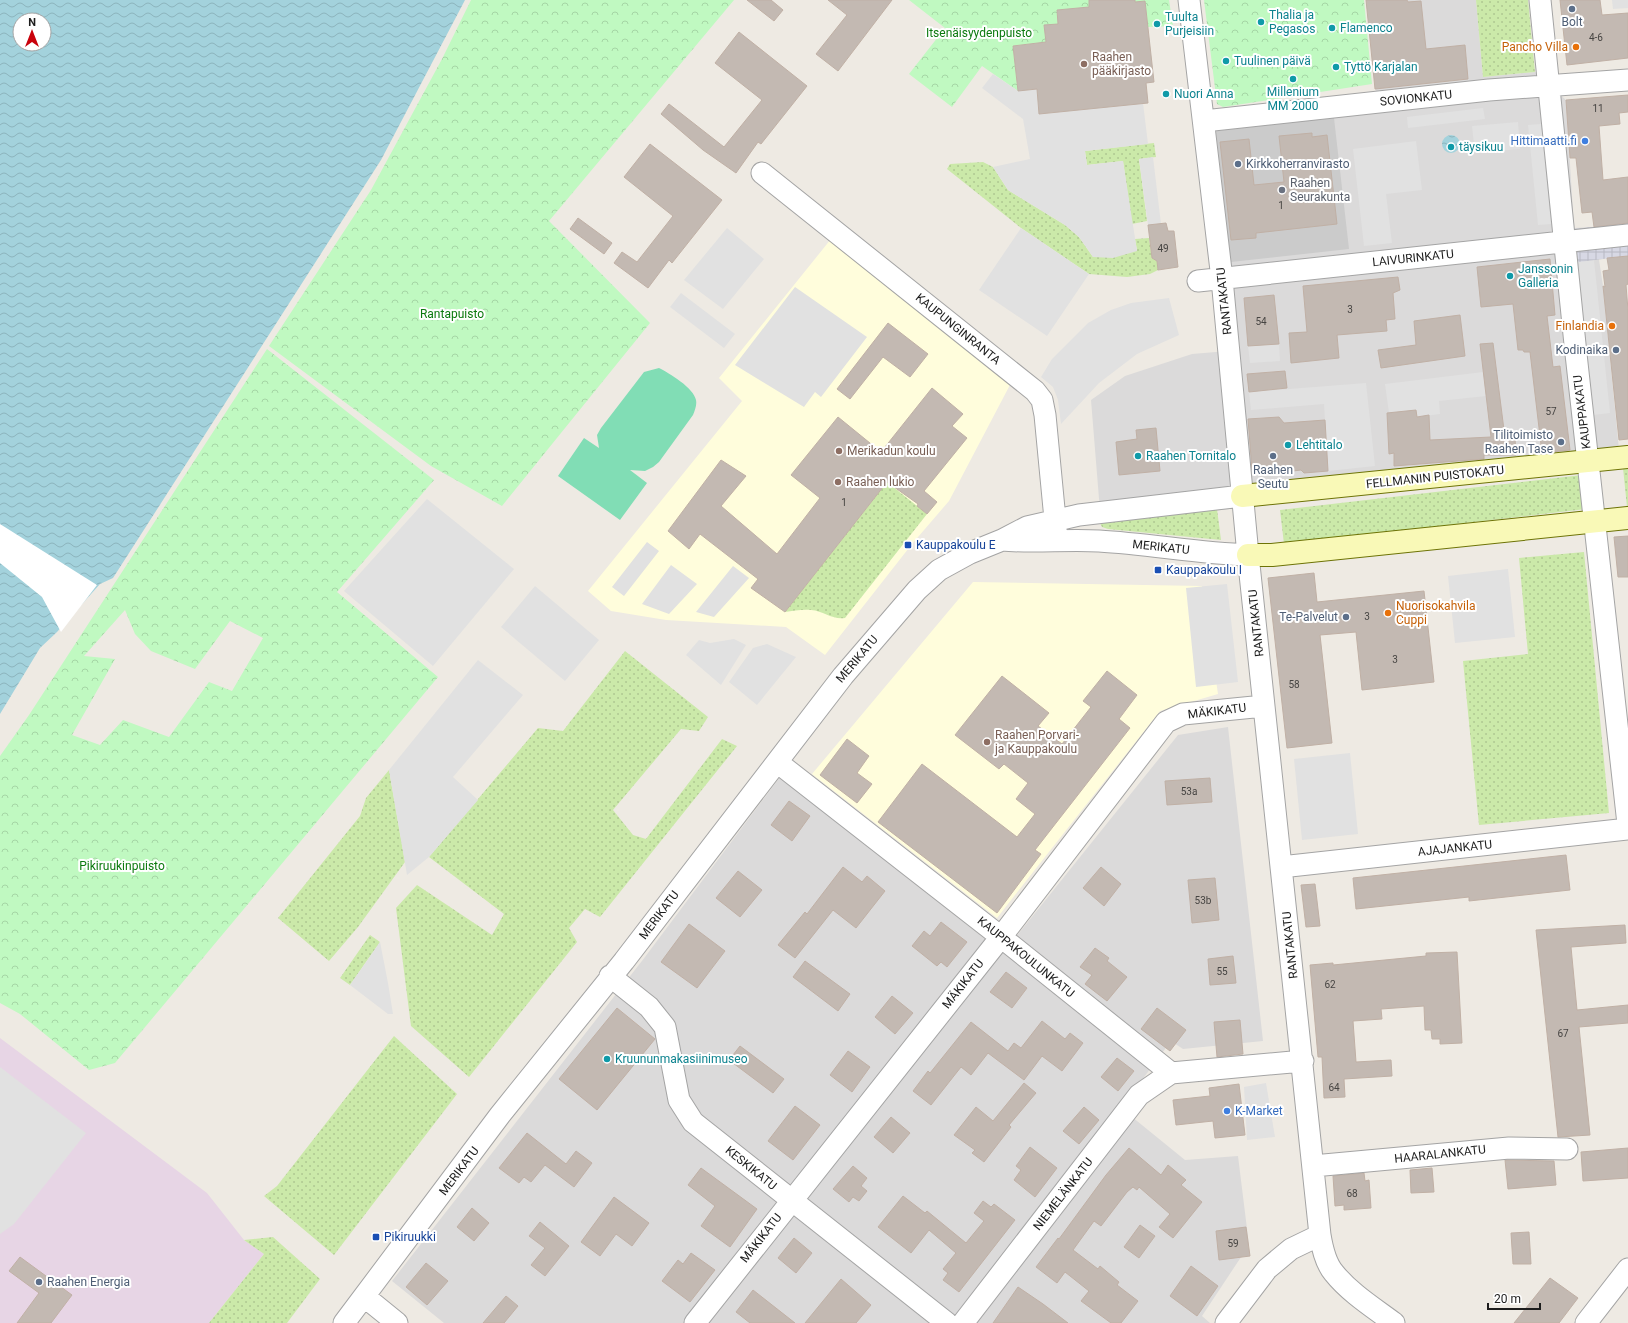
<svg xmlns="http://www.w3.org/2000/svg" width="1628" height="1323" font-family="Roboto,sans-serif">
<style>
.residential{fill:#dbdada}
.industrial{fill:#e7d5e5}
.education{fill:#fffddc}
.religious{fill:#cbcbcb}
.grass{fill:url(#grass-dots)}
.park{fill:url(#park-crowns);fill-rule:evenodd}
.pitch{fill:#81ddb5}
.parking{fill:#e1e1e1}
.plaza{fill:url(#plaza-grid)}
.water{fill:url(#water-waves);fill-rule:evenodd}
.pier{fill:#fff}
.building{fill:#c3b9b2;stroke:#c0b0a5}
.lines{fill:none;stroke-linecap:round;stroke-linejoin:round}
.street-casing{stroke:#a4a4a4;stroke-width:23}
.secondary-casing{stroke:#6d7306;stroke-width:24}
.street{stroke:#fff;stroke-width:21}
.secondary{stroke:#f9f9b7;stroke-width:22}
.service-dot{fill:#5c6f8a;stroke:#fff;stroke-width:1.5}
.culture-dot{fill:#0f9aa8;stroke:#fff;stroke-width:1.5}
.food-dot{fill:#e8710a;stroke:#fff;stroke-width:1.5}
.education-dot{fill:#8d6e63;stroke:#fff;stroke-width:1.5}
.shop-dot{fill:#3f7fe0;stroke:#fff;stroke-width:1.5}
.worship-dot{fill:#6b7280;stroke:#fff;stroke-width:1.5}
.transit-dot{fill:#1a4fb4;stroke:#fff;stroke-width:1.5}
.labels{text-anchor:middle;stroke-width:4;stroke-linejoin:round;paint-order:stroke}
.number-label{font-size:10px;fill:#464442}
.culture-label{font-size:12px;fill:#0d838f;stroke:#fff;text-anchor:start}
.service-label{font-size:12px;fill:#4e5e75;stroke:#fff;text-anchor:end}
.park-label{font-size:12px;fill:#0c7a0f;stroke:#fff}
.food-label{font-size:12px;fill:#c56008;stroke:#fff;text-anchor:end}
.education-label{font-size:12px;fill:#785e54;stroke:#fff;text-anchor:start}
.street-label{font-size:12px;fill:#1d1d1d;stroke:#fff}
.shop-label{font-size:12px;fill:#366cbe;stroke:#fff;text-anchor:end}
.worship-label{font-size:12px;fill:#5b616d;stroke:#fff;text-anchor:start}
.transit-label{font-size:12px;fill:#164399;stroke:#fff;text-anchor:start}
</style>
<defs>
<pattern id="grass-dots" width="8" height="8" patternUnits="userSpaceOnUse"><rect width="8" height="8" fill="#cbe9a9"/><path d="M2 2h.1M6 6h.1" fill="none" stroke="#aec791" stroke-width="1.8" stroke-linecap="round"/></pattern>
<pattern id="park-crowns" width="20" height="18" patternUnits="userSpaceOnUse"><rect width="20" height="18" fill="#c0f9c1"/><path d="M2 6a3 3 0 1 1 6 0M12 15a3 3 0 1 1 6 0" fill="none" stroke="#a5d5a5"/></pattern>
<pattern id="plaza-grid" width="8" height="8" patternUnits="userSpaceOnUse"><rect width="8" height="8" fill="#d7d8e4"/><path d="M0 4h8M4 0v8" fill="none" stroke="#b8b9c3"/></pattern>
<pattern id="water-waves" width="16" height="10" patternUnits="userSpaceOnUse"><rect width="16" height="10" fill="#a3d2dc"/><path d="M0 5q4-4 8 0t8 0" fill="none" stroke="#8cb4bc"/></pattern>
</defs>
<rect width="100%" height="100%" fill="#eeeae3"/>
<path class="residential" d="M1366,0H1476L1483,77L1535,72L1566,100L1574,228L1594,227L1603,286L1619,450L1602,469L1101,523L1091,400L1125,376L1192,354L1240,350L1212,129L1378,112Z
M1228,727L1263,1041L1183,1049L1171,1041L1121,1108L1185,1160L1238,1156L1249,1245L1202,1316L1210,1323H444L392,1281L645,957L780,777L1003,953L1178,735Z"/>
<path class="industrial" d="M0,1038L207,1193L244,1240L264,1254L209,1323H0Z"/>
<path class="education" d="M831,239L1011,383L949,501L912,544L825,655L786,627L666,620L611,611L588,591L742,401L719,378Z
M973,582L1202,586L1218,694L1160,711L997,918L812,774Z"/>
<path class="religious" d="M1334,118L1349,249L1231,262L1216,131Z"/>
<path class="grass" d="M1476,0H1528L1535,72L1483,77Z
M1154,143L1156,157L1139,159L1147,221L1132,224L1123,161L1087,165L1085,151Z
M983,162L993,167L1008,190L1065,225L1079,237L1093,257L1137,250L1135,239L1149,238L1152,258L1157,261L1158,270L1150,274L1127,277L1089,274L1021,228L947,169L950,164Z
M1623,468H1628V507H1627Z
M1582,475L1586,509L1284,544L1280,510Z
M887,482L927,514L845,618C832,620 824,611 811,610C803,609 793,611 785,612Z
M1217,509L1221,540L1108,529L1102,527L1100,523Z
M1584,552L1609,813L1479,825L1463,661L1528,654L1519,558Z
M625,651L708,717L699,731L681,729L613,810L633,835L646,839L722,739L737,746L600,917L585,909L569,928L577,942L469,1077L411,1026L396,908L417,885L492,935L504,914L429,857L538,728L563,731Z
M389,770L405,862L358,927L329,961L278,918L360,816L366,798Z
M370,935L380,942L350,985L340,978Z
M394,1036L457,1094L334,1255L264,1196L277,1186Z
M273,1237L320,1279L287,1323H209L264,1254L244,1240Z"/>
<path class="park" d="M471,0H734L549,221L650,323L502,506L431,466L269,346L371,190L442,59Z
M909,0H1089V7L1057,10L1058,24L1044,26L1046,42L1013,46L1018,91L982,66L952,107L909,74L945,28Z
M1135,0H1169L1173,26L1148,27L1145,2H1135Z
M1204,0H1364L1372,84L1223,107L1217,104Z
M267,349L434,480L337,592L438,677L115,1063L89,1070L20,1014L0,1003V756L29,715ZM125,610L135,634L151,651L195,669L230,621L263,638L232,691L209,682L169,737L123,720L100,745L72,735L115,659L84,656Z"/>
<path class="pitch" d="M659,368C669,373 694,388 696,400C697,405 695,410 693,415L659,462L653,467L645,471L630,470L647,483L620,520L558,476L584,438L599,448L597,435L601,428L644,372Z"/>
<path class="parking" d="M1612,0H1628V8L1613,9Z
M993,74L1018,91L1037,89L1040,114L1143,103L1148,144L1085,151L1087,165L1123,161L1137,251L1113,258L1093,257L1079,237L1065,225L1008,190L993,167L1030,159L1023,119L982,88Z
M1483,108L1485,119L1408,128L1407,117Z
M1518,122L1520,149L1475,153L1472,126Z
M1541,124L1551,224L1538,225L1528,125Z
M1416,141L1422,190L1386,194L1392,243L1364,246L1353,149Z
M1153,157L1161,224L1148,225L1139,159Z
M727,228L764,259L723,309L684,280Z
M1021,228L1089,274L1047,336L979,290Z
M1594,260L1610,413L1593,415L1578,262Z
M795,287L867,337L821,397L815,392L804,407L735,365Z
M681,293L735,334L724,348L670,307Z
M1169,298L1179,335L1137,354L1099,383L1061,424L1058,400L1053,387L1041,377L1052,359L1088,323L1111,310L1131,303Z
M1279,344L1280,361L1250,363L1248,346Z
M1483,372L1486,396L1439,401L1440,414L1417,417L1416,410L1389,413L1385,384Z
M1366,383L1375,466L1328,471L1324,404L1251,410L1249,392Z
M427,499L514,569L433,666L344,591Z
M647,542L659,551L624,596L612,587Z
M671,565L697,584L669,614L642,604Z
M733,566L749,578L714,617L696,612Z
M1508,569L1515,637L1455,643L1448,576Z
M1227,584L1238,682L1196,687L1186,588Z
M535,586L599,640L565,681L501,627Z
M734,639L746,645L721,685L686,655L699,640L710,643Z
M767,644L796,657L757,705L729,682L753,648Z
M478,660L523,695L453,777L478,800L429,857L407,875L389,770Z
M1350,753L1358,834L1302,840L1294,759Z
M380,942L388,983L393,1014H388L350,985Z
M0,1067L86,1133L14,1224L0,1234Z
M1266,1083L1275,1137L1247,1140L1244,1087Z"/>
<path class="plaza" d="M1628,223V256L1578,262L1574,229Z"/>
<path class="water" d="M0,0H465L381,160L113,578L100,584L57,632L40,648L0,714ZM20,20H44V44H20Z
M1442 144a9 9 0 1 1 18 0a9 9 0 1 1-18 0Z"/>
<path class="pier" d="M0,524L97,585L61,632L42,597L0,563Z"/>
<path class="building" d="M747,0H771L783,10L774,21Z
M828,0H892L838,71L816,54L847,15Z
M1089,0H1135V2L1145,1L1154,82L1146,83L1148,103L1039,114L1037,89L1018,91L1013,46L1046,42L1044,25L1058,24L1057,10L1089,7Z
M1366,0H1407L1408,2L1421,1L1426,49L1465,45L1468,79L1375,89Z
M1560,0H1600L1602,15L1628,13V58L1567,65Z
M739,32L807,86L761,144L758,142L736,173L703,150L661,114L669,104L724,147L762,100L715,63Z
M1628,95V112L1619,113L1620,124L1599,126L1603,180L1628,177V223L1594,227L1592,212L1582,213L1576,158H1570L1566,100Z
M1312,133V137L1327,135L1337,224L1256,233V238L1231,240L1220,142L1249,139L1254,185L1284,182L1279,136Z
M650,144L722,200L672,263L669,260L648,288L614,263L622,252L637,262L673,216L624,177Z
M578,218L612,243L604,254L570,229Z
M1166,223L1168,231H1174L1178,267L1158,270L1157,261L1152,258L1148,225Z
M1628,256V284L1626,285L1628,310V439L1619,440L1603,286L1605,287L1603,271L1609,270L1607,258Z
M1550,259L1555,315L1547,316L1553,367L1560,366L1570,450L1542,453L1530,352H1524L1523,350H1518L1513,304L1481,307L1477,267Z
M1398,277L1400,290L1393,293L1395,319L1386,320L1387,331L1337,335L1339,358L1291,363L1289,333L1307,332L1303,286Z
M1274,295L1279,344L1248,346L1244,298Z
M1460,315L1465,356L1381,368L1378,350L1416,345L1414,321Z
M888,323L928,354L910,377L883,357L850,399L837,389Z
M1493,343L1505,438H1515L1516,455H1484V459L1394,466V453L1389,454L1387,413L1416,410L1417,417L1429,415L1430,440L1491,437L1480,344Z
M1285,371L1287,388L1249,392L1247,374Z
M932,388L963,414L952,426L967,438L924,491L937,502L927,514L917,506L918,504L887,482L785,612L751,588L758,579L700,534L689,549L668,531L721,460L746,476L721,506L777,554L820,498L791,475L838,417L881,452Z
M1279,417L1284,423L1325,420L1328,471L1304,473L1301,470L1285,472L1283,468L1252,470L1248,419Z
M1156,428L1160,471L1119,475L1116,442L1137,439L1136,430Z
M1628,536V577H1618L1614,537Z
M1314,573L1317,602L1424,591L1434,682L1362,690L1356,632L1320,635L1332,743L1287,748L1268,578Z
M1107,671L1137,695L1119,719L1130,728L1035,850L1041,854L997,913L878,822L922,764L1017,837L1035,814L1016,799L1028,783L1004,764L999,769L955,735L1002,676L1049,713L1038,726L1062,744L1091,707L1083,701Z
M847,739L869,756L857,773L872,784L857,803L820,775Z
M1210,778L1212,802L1167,805L1165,781Z
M789,801L810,816L792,841L771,825Z
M1566,855L1570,890L1469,901V897L1356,909L1353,878Z
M843,867L862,882L867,876L885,891L856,928L833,910L795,958L778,945L805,912L807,914Z
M1101,867L1121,884L1104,906L1083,888Z
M738,871L762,890L740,917L716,898Z
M1215,878L1219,920L1192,923L1188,880Z
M1315,884L1320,926L1306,927L1301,885Z
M941,922L967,942L947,967L941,962L937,966L912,946L924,931L930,936Z
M689,924L725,951L697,988L661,962Z
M1625,925L1626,943L1571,947L1577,1010L1628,1005V1023L1579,1027L1590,1135L1558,1137L1536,930Z
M1095,948L1109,958L1107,961L1127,977L1107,1001L1085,984L1092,975L1080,967Z
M1457,952L1462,1043L1440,1044V1039H1432L1431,1030H1425L1424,1006L1381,1009L1382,1019L1353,1021L1356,1062L1391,1060L1392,1076L1344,1079L1345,1097L1324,1098L1322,1057H1318L1310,965L1333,963V965L1426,956V953Z
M1233,956L1236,983L1210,985L1208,959Z
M805,961L850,994L838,1011L793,977Z
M1006,972L1027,988L1012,1008L990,992Z
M892,996L913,1013L895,1034L875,1017Z
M617,1008L655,1039L597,1110L559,1079Z
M1157,1008L1186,1030L1170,1051L1141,1029Z
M1240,1020L1243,1054L1217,1057L1214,1022Z
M1042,1021L1065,1039L1070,1033L1083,1043L1062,1071L1042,1056L1024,1080L988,1053L971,1075L961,1067L931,1105L913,1091L928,1071L930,1073L971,1022L1008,1051L1014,1043L1021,1048Z
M740,1046L784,1079L773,1093L729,1060Z
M848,1051L870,1067L852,1092L830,1075Z
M1117,1058L1134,1071L1118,1091L1101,1077Z
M1024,1083L1036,1093L1009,1125L1011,1127L984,1162L972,1153L975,1150L954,1135L976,1107L993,1121Z
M1239,1084L1245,1135L1215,1138L1213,1121L1176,1125L1173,1100L1210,1096L1209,1088Z
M795,1106L820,1125L793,1160L768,1141Z
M1084,1107L1099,1120L1079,1144L1063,1131Z
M891,1117L910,1133L893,1153L874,1137Z
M527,1133L566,1164L576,1151L592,1163L574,1187L545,1165L531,1182L524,1177L519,1183L499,1168Z
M1030,1147L1057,1168L1035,1197L1014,1180L1021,1170L1016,1166Z
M1129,1148L1161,1175L1168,1165L1186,1180L1181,1185L1202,1202L1173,1238L1159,1227L1170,1214L1139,1187L1137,1190L1133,1187L1127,1192L1101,1226L1094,1221L1073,1250L1098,1269L1100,1266L1119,1282L1117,1285L1138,1301L1121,1323H1111L1081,1301L1089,1291L1065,1272L1057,1283L1036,1267L1058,1238L1059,1239L1106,1175Z
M1628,1148V1178L1583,1181L1581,1152Z
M1505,1160L1554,1161L1556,1185L1508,1189Z
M853,1166L867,1178L861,1186L867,1191L859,1201L853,1197L849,1202L833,1189Z
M701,1168L757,1209L730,1247L701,1226L715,1206L688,1185Z
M1432,1168L1434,1192L1411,1193L1410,1170Z
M1364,1173L1365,1181L1369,1180L1371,1208L1344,1210V1205L1335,1206L1333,1176Z
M903,1196L925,1213L927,1211L966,1243L984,1221L974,1213L983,1201L991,1207L994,1204L1015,1220L959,1292L943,1280L948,1273L943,1269L956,1253L929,1230L911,1253L878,1227Z
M614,1197L649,1223L632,1246L616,1234L600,1256L581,1242Z
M472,1208L489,1223L474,1241L457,1227Z
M540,1222L569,1246L545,1276L531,1265L545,1248L529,1236Z
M1140,1225L1155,1236L1139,1258L1124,1247Z
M1246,1227L1250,1256L1219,1260L1216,1231Z
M1529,1232L1531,1264H1513L1511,1233Z
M794,1238L812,1253L796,1273L778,1258Z
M691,1253L715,1270L690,1302L662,1281L678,1260L683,1264Z
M20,1257L72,1295L51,1323H17L39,1293L9,1271Z
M426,1263L448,1281L427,1305L406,1287Z
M1191,1266L1218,1286L1197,1316L1170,1296Z
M1550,1278L1578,1298L1559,1323H1514Z
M841,1279L871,1305L856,1323H805Z
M1018,1287L1043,1304L1068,1323H993Z
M753,1290L795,1323H750L736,1312Z
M506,1296L518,1306L504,1323H483Z"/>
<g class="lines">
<defs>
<path id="street" d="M1189,0L1222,279L1248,555L1320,1235C1322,1247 1326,1264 1334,1273C1350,1293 1374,1308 1394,1323
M1540,0L1576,354L1628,824
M1204,121L1489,90L1628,80
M762,173L1035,391L1042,400L1045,415L1057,540
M1198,281L1628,235
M1002,540C1034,543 1066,539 1099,541C1149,544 1198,553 1248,555
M777,762L1001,937L1171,1073L1303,1061
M1281,867L1628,829
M610,976L649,1007L665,1027L679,1100L693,1122L947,1323
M1313,1166L1509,1148L1567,1149
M365,1297L397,1323
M344,1323L500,1115L624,961L843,676L917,590L939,570L970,553L1002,540L1027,527L1079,515L1242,496
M695,1323L1001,937L1166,722L1183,714L1264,706
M963,1323L1139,1095L1171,1073
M1226,1323L1267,1269L1291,1249L1320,1235
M1586,1323L1628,1269"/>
<path id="secondary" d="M1242,496L1628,457
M1248,555H1272L1628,518"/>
</defs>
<use href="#street" class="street-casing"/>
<use href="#secondary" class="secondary-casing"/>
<use href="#street" class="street"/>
<use href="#secondary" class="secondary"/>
</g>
<g class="service-dot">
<circle cx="1572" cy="9" r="4"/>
<circle cx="1238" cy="164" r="4"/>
<circle cx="1616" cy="350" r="4"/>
<circle cx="1561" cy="442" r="4"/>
<circle cx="1273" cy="456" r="4"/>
<circle cx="1346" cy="617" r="4"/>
<circle cx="39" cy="1282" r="4"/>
</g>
<g class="culture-dot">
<circle cx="1261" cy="22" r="4"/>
<circle cx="1157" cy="24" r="4"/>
<circle cx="1332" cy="28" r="4"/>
<circle cx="1226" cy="61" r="4"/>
<circle cx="1336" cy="67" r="4"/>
<circle cx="1293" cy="79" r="4"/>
<circle cx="1166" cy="94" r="4"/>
<circle cx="1451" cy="147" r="4"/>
<circle cx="1510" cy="276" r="4"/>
<circle cx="1288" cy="445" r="4"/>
<circle cx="1138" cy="456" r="4"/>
<circle cx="607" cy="1059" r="4"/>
</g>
<g class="food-dot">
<circle cx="1576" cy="47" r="4"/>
<circle cx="1612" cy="326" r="4"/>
<circle cx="1388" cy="613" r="4"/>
</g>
<g class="education-dot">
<circle cx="1084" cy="64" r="4"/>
<circle cx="839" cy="451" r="4"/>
<circle cx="838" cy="482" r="4"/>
<circle cx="987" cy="742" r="4"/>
</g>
<g class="shop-dot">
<circle cx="1585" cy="141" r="4"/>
<circle cx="1227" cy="1111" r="4"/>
</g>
<circle class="worship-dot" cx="1282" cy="190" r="4"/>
<g class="transit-dot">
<rect x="904" y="541" width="8" height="8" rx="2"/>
<rect x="1154" y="566" width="8" height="8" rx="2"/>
<rect x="372" y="1233" width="8" height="8" rx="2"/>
</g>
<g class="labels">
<g class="number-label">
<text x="1596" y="41">4-6</text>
<text x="1598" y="112">11</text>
<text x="1281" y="209">1</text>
<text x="1163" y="252">49</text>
<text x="1350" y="313">3</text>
<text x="1261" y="325">54</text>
<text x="1551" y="415">57</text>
<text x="844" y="506">1</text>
<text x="1367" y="620">3</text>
<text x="1395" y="663">3</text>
<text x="1294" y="688">58</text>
<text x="1189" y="795">53a</text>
<text x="1203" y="904">53b</text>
<text x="1222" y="975">55</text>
<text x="1330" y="988">62</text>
<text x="1563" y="1037">67</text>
<text x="1334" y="1091">64</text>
<text x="1352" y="1197">68</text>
<text x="1233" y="1247">59</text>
</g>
<g class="culture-label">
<text x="1269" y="19">Thalia ja<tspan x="1269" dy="14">Pegasos</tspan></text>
<text x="1165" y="21">Tuulta<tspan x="1165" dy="14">Purjeisiin</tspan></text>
<text x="1340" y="32">Flamenco</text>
<text x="1234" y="65">Tuulinen päivä</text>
<text x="1344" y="71">Tyttö Karjalan</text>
<text x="1293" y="96" text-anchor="middle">Millenium<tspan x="1293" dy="14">MM 2000</tspan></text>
<text x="1174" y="98">Nuori Anna</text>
<text x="1459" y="151">täysikuu</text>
<text x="1518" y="273">Janssonin<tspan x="1518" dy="14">Galleria</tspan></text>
<text x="1296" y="449">Lehtitalo</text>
<text x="1146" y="460">Raahen Tornitalo</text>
<text x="615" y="1063">Kruununmakasiinimuseo</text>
</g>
<g class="service-label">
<text x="1572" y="26" text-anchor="middle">Bolt</text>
<text x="1246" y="168" text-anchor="start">Kirkkoherranvirasto</text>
<text x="1608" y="354">Kodinaika</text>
<text x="1553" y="439">Tilitoimisto<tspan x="1553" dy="14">Raahen Tase</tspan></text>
<text x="1273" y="474" text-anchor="middle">Raahen<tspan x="1273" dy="14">Seutu</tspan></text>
<text x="1338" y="621">Te-Palvelut</text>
<text x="47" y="1286" text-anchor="start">Raahen Energia</text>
</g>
<g class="park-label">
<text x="979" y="37">Itsenäisyydenpuisto</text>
<text x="452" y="318">Rantapuisto</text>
<text x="122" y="870">Pikiruukinpuisto</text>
</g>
<g class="food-label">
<text x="1568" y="51">Pancho Villa</text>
<text x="1604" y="330">Finlandia</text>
<text x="1396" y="610" text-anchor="start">Nuorisokahvila<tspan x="1396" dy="14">Cuppi</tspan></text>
</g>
<g class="education-label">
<text x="1092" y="61">Raahen<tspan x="1092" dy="14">pääkirjasto</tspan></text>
<text x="847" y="455">Merikadun koulu</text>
<text x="846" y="486">Raahen lukio</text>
<text x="995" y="739">Raahen Porvari-<tspan x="995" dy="14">ja Kauppakoulu</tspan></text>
</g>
<g class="street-label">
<text transform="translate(1416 98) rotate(-6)" y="4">SOVIONKATU</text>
<text transform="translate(1413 258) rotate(-6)" y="4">LAIVURINKATU</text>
<text transform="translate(1224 301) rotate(-96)" y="4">RANTAKATU</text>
<text transform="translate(958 329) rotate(39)" y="4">KAUPUNGINRANTA</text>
<text transform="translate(1582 412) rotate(-97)" y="4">KAUPPAKATU</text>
<text transform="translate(1435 477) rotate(-6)" y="4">FELLMANIN PUISTOKATU</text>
<text transform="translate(1161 547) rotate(6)" y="4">MERIKATU</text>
<text transform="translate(1256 623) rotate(-96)" y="4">RANTAKATU</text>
<text transform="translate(857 659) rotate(-50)" y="4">MERIKATU</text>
<text transform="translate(1217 711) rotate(-7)" y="4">MÄKIKATU</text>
<text transform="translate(1455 848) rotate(-6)" y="4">AJAJANKATU</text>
<text transform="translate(659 915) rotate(-53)" y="4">MERIKATU</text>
<text transform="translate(1290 945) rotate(-96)" y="4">RANTAKATU</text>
<text transform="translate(1026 957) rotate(39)" y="4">KAUPPAKOULUNKATU</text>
<text transform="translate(963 984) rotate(-52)" y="4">MÄKIKATU</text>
<text transform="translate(1440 1154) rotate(-6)" y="4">HAARALANKATU</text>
<text transform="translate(751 1168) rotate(39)" y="4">KESKIKATU</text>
<text transform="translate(459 1171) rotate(-53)" y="4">MERIKATU</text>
<text transform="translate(1063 1194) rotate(-52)" y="4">NIEMELÄNKATU</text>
<text transform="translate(761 1238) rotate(-52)" y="4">MÄKIKATU</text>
</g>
<g class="shop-label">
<text x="1577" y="145">Hittimaatti.fi</text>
<text x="1235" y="1115" text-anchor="start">K-Market</text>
</g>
<g class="worship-label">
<text x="1290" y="187">Raahen<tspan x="1290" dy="14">Seurakunta</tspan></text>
</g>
<g class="transit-label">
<text x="916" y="549">Kauppakoulu E</text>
<text x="1166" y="574">Kauppakoulu I</text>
<text x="384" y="1241">Pikiruukki</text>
</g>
</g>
<g transform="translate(32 32)"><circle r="19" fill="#ffffff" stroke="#a5a5a5"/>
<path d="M0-3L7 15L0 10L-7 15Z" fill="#c9020c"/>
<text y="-6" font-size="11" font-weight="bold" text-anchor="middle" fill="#1d1d1d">N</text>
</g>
<path d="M1488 1303v6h52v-6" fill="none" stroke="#1d1d1d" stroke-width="2"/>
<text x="1494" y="1303" font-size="12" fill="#1d1d1d" stroke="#ffffff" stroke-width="3" paint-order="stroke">20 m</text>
</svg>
